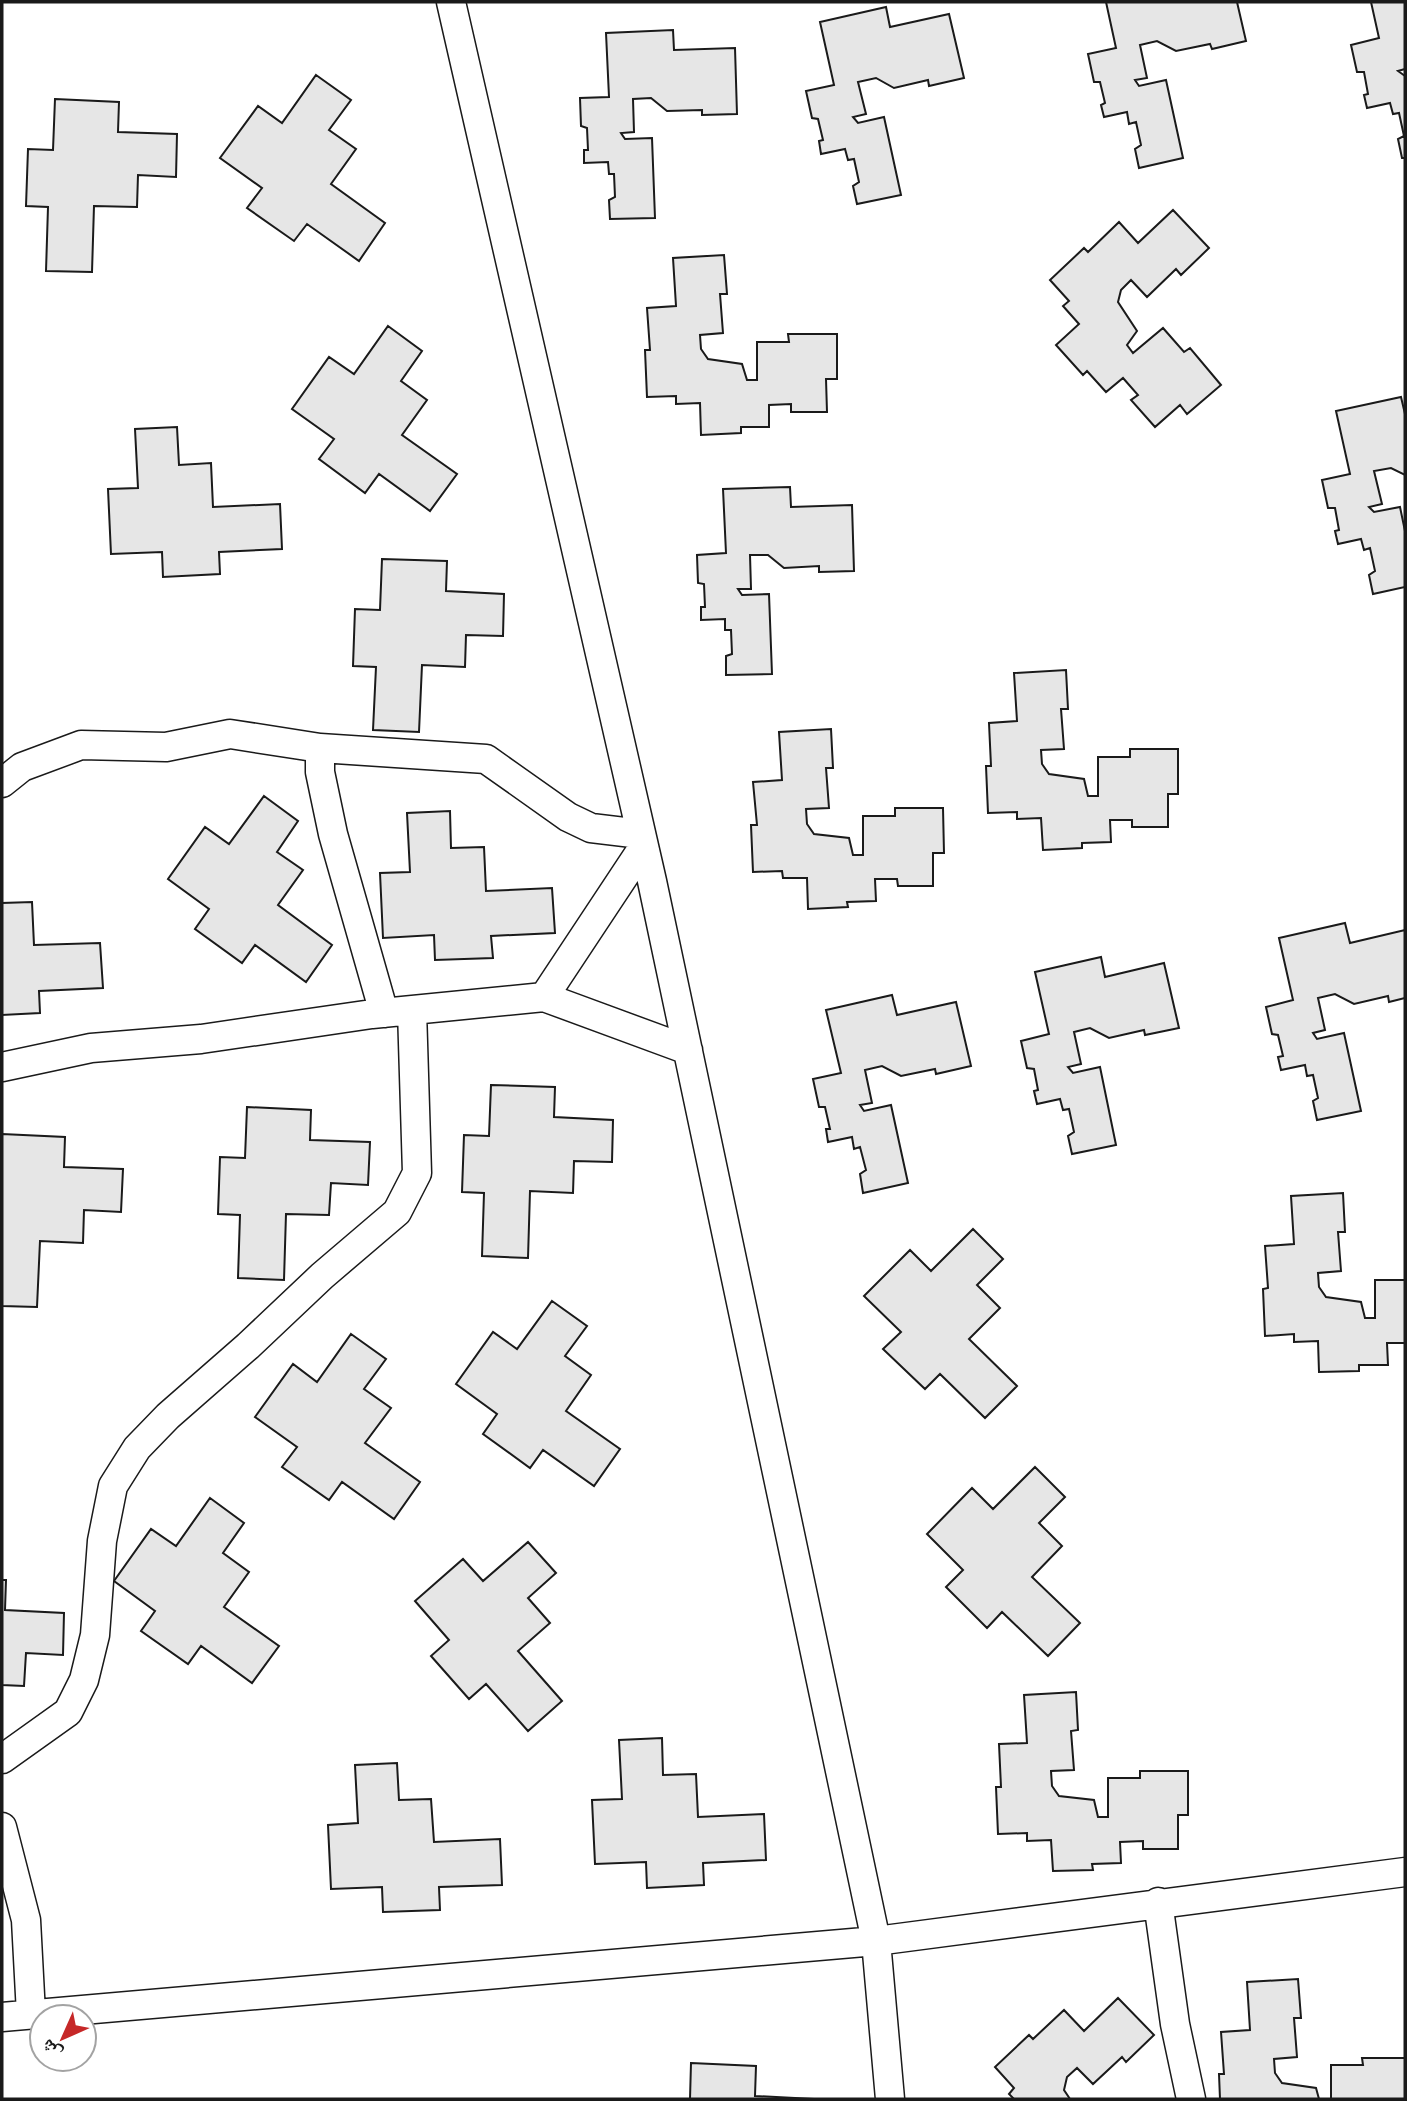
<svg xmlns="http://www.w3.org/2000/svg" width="1407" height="2101" font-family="'Sofia Sans Condensed','Noto Naskh Arabic',sans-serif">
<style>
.building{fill:#e6e6e6;stroke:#1a1a1a;stroke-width:2}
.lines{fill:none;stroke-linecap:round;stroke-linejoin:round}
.minor-casing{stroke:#1a1a1a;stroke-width:31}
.minor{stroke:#fff;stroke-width:28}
</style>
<rect width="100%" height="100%" fill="#fff"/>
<path class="building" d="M1106,2H1237L1246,41L1212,49L1210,44L1176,51L1157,41L1140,45L1147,78L1135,80L1139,86L1166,80L1183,158L1139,168L1135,149L1141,145L1136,122L1129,124L1127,112L1104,117L1101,105L1105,103L1100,82H1094L1088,54L1116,48Z
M1371,2H1405V69L1398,71L1405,76V158H1402L1398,139L1404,136L1399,113L1393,114L1390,103L1367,108L1364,95L1368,94L1364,72H1357L1351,45L1379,38Z
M886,7L890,27L949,14L964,78L929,86L928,80L894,88L876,78L858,82L866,114L853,117L858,123L884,117L901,195L857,204L853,186L859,182L854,159L848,160L845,149L821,154L819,141L823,140L818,119L812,118L806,91L834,85L820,22Z
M673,30L674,50L735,48L737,114L702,115V110L667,111L651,98L633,99L634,132L621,133L625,139L652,138L655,218L610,219L609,200L615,197L614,174H609L608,162L584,163V150H588L587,128L581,126L580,98L609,97L606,33Z
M316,75L351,100L329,130L356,149L331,184L385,223L359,261L307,224L294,241L247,208L262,188L220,158L258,106L282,123Z
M55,99L119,102L118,132L177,134L176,177L138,175L137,207L94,206L92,272L46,271L48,207L26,206L28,149L53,150Z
M1173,210L1209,248L1181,275L1176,269L1147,297L1131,280L1121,290L1118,302L1137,331L1127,345L1133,353L1163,328L1184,352L1190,348L1221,385L1187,414L1180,405L1155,427L1131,400L1138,395L1123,378L1106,392L1087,371L1083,375L1056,345L1079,324L1063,306L1069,301L1050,280L1084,248L1088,252L1119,222L1138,243Z
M724,255L727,294H720L723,333L700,335L701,349L708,359L742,364L747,380H757V342H789L788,334H837V379H826L827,412H791V404L769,405V427H741V433L701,435L700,403L676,404V396L647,397L645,350H650L647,308L676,306L673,258Z
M388,326L422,351L401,381L427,400L402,435L457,474L430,511L379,474L365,493L319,459L334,439L292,409L329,357L354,374Z
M1401,397L1405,414V475L1391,468L1374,471L1382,504L1369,507L1374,512L1400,507L1405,531V587L1373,594L1369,575L1375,571L1370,548L1364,550L1361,539L1338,544L1335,531L1339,530L1335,508H1328L1322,480L1350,474L1336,411Z
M177,427L179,465L211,463L213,507L280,504L282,549L219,552L220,574L163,577L162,552L111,554L108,489L138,488L135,429Z
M790,487L791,507L852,505L854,571L819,572V566L784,568L768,555H750L751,589H738L742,595L769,594L772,674L726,675V656L732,654L731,630H725V619L701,620V607H705L704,584L698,583L697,555L726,553L723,489Z
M382,559L447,561L446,591L504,594L503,636L466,635L465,667L422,665L419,732L373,730L376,667L353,666L355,609L380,610Z
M1066,670L1068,709H1061L1064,749L1041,750L1042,764L1049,774L1084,779L1088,796H1098V757H1130V749H1178V794H1168V827H1132V820H1110L1111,842L1082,843V848L1043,850L1041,818L1017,819V812L988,813L986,766H991L989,723L1017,721L1014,673Z
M831,729L833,768H826L829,808L806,809L807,824L814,834L849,838L853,855H863V816H895V808H943L944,853H933V886H898L897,879H875L876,901L847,902L848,907L808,909L807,878H783L782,871L753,872L751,825H757L753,782L782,780L779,732Z
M264,796L298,821L277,852L303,870L278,905L332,945L306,982L255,945L242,963L195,929L209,909L168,879L205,827L229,844Z
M450,811L451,848L484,847L486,891L552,888L555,933L491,936L493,958L435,960L434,935L383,938L380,873L410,872L407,813Z
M32,902L34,945L100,943L103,988L39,991L40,1013L2,1015V903Z
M1345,923L1350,943L1405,930V998L1389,1002L1388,996L1354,1004L1335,994L1318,998L1325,1030L1313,1033L1317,1039L1344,1033L1361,1111L1317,1120L1313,1101L1318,1098L1313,1075L1307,1076L1305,1065L1281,1070L1278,1057L1283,1056L1278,1035L1272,1034L1266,1007L1293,1000L1279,938Z
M1101,957L1105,977L1164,963L1179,1028L1145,1035L1144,1030L1109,1038L1090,1028L1074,1032L1081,1064L1068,1067L1073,1073L1100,1067L1116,1145L1072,1154L1068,1136L1074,1132L1069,1109L1063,1110L1060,1099L1037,1104L1034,1091L1038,1090L1034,1069L1027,1068L1021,1041L1049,1034L1035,972Z
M892,995L897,1015L956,1002L971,1066L936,1074L935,1069L901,1076L882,1066L865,1070L872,1103L860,1105L864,1111L891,1105L908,1183L863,1193L860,1174L866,1170L860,1147L854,1149L852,1137L828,1142L826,1129H830L825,1107H819L813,1079L841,1073L826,1010Z
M491,1085L555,1087L554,1117L613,1120L612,1162L574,1161L573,1193L530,1191L528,1258L482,1256L484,1193L462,1192L464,1135L489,1136Z
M247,1107L311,1110L310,1140L370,1142L368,1185L331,1183L329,1215L286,1214L284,1280L238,1278L240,1215L218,1214L220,1157L245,1158Z
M2,1134L65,1137L64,1167L123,1169L121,1212L84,1210L83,1243L40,1241L37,1307L2,1306Z
M1343,1193L1345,1232H1338L1341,1271L1318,1273L1319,1287L1326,1297L1361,1302L1365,1318H1375V1280H1405V1343H1387L1388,1365H1359V1371L1319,1372L1318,1341L1294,1342V1334L1265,1336L1263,1289L1268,1288L1265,1246L1294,1244L1291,1196Z
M973,1229L1003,1259L977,1285L1000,1308L969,1339L1017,1386L985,1418L940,1374L925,1389L883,1349L901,1332L864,1296L910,1250L931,1271Z
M552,1301L587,1326L565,1356L591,1375L566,1411L620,1449L594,1486L543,1450L530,1468L483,1434L497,1414L456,1384L493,1332L517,1349Z
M351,1334L386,1359L364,1389L391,1408L365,1443L420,1482L394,1519L342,1482L329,1500L282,1467L297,1447L255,1417L293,1364L317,1382Z
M1035,1467L1065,1497L1039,1523L1062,1546L1032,1577L1080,1623L1048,1656L1002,1612L987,1628L946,1587L963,1570L927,1534L972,1488L993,1509Z
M210,1498L244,1523L223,1553L249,1572L224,1607L279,1646L252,1683L201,1646L188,1664L141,1631L155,1611L114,1581L151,1529L176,1546Z
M528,1542L556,1573L528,1598L550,1623L518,1651L562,1701L528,1731L486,1684L469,1699L431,1656L449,1640L415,1601L463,1559L483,1581Z
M2,1580H6L5,1610L64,1613L63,1655L26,1653L24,1686L2,1685Z
M1076,1692L1078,1730L1071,1731L1074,1770L1051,1771L1052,1786L1059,1796L1094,1800L1098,1817H1108V1778H1140V1771H1188V1815H1178V1849H1143V1841L1120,1842L1121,1863L1092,1864L1093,1870L1053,1871L1051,1840L1027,1841V1833L998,1834L996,1787H1001L999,1744L1027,1743L1024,1695Z
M662,1738L663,1775L696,1774L698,1817L764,1814L766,1860L703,1863L704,1885L647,1888L646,1862L595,1864L592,1800L622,1799L619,1740Z
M397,1763L399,1800L431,1799L434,1842L500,1839L502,1885L439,1887L440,1910L383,1912L382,1887L331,1889L328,1825L358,1823L355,1765Z
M1298,1979L1301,2018H1294L1297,2057L1274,2059L1275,2073L1282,2083L1316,2088L1319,2099H1220L1219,2074H1224L1221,2032L1250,2030L1247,1982Z
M1118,1998L1154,2035L1126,2062L1122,2057L1093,2084L1077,2068L1067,2077L1064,2090L1070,2099H1014L1009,2094L1014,2088L995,2067L1029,2035L1033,2039L1064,2010L1084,2031Z
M1362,2058H1405V2099H1331V2065H1363Z
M691,2063L756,2066L755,2096L814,2099H690Z"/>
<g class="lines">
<defs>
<path id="minor" d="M451,2L652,881L876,1941L890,2099
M2,783L22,767L81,745L166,747L230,734L320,748
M544,997L644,846
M384,1013L333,834L320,772V748L486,759L568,817L591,828L641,834
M2,1067L91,1048L201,1039L372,1014L544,997L688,1050
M2,1759L68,1712L84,1680L95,1635L102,1541L113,1486L137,1448L168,1416L248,1346L322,1276L397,1212L417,1173L412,1010
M2,1827L26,1920L31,2014
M1158,1902L1175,2024L1191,2099
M2,2017L876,1941L1405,1872"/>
</defs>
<use href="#minor" class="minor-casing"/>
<use href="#minor" class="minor"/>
</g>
<rect width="1407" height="2101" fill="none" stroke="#1a1a1a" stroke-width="7"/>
<g transform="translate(63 2038) rotate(225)"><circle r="33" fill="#ffffff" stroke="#a3a3a3" stroke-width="2"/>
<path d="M0-5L12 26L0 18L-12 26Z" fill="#c62828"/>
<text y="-10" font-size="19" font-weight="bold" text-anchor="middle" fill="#1a1a1a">ش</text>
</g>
</svg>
